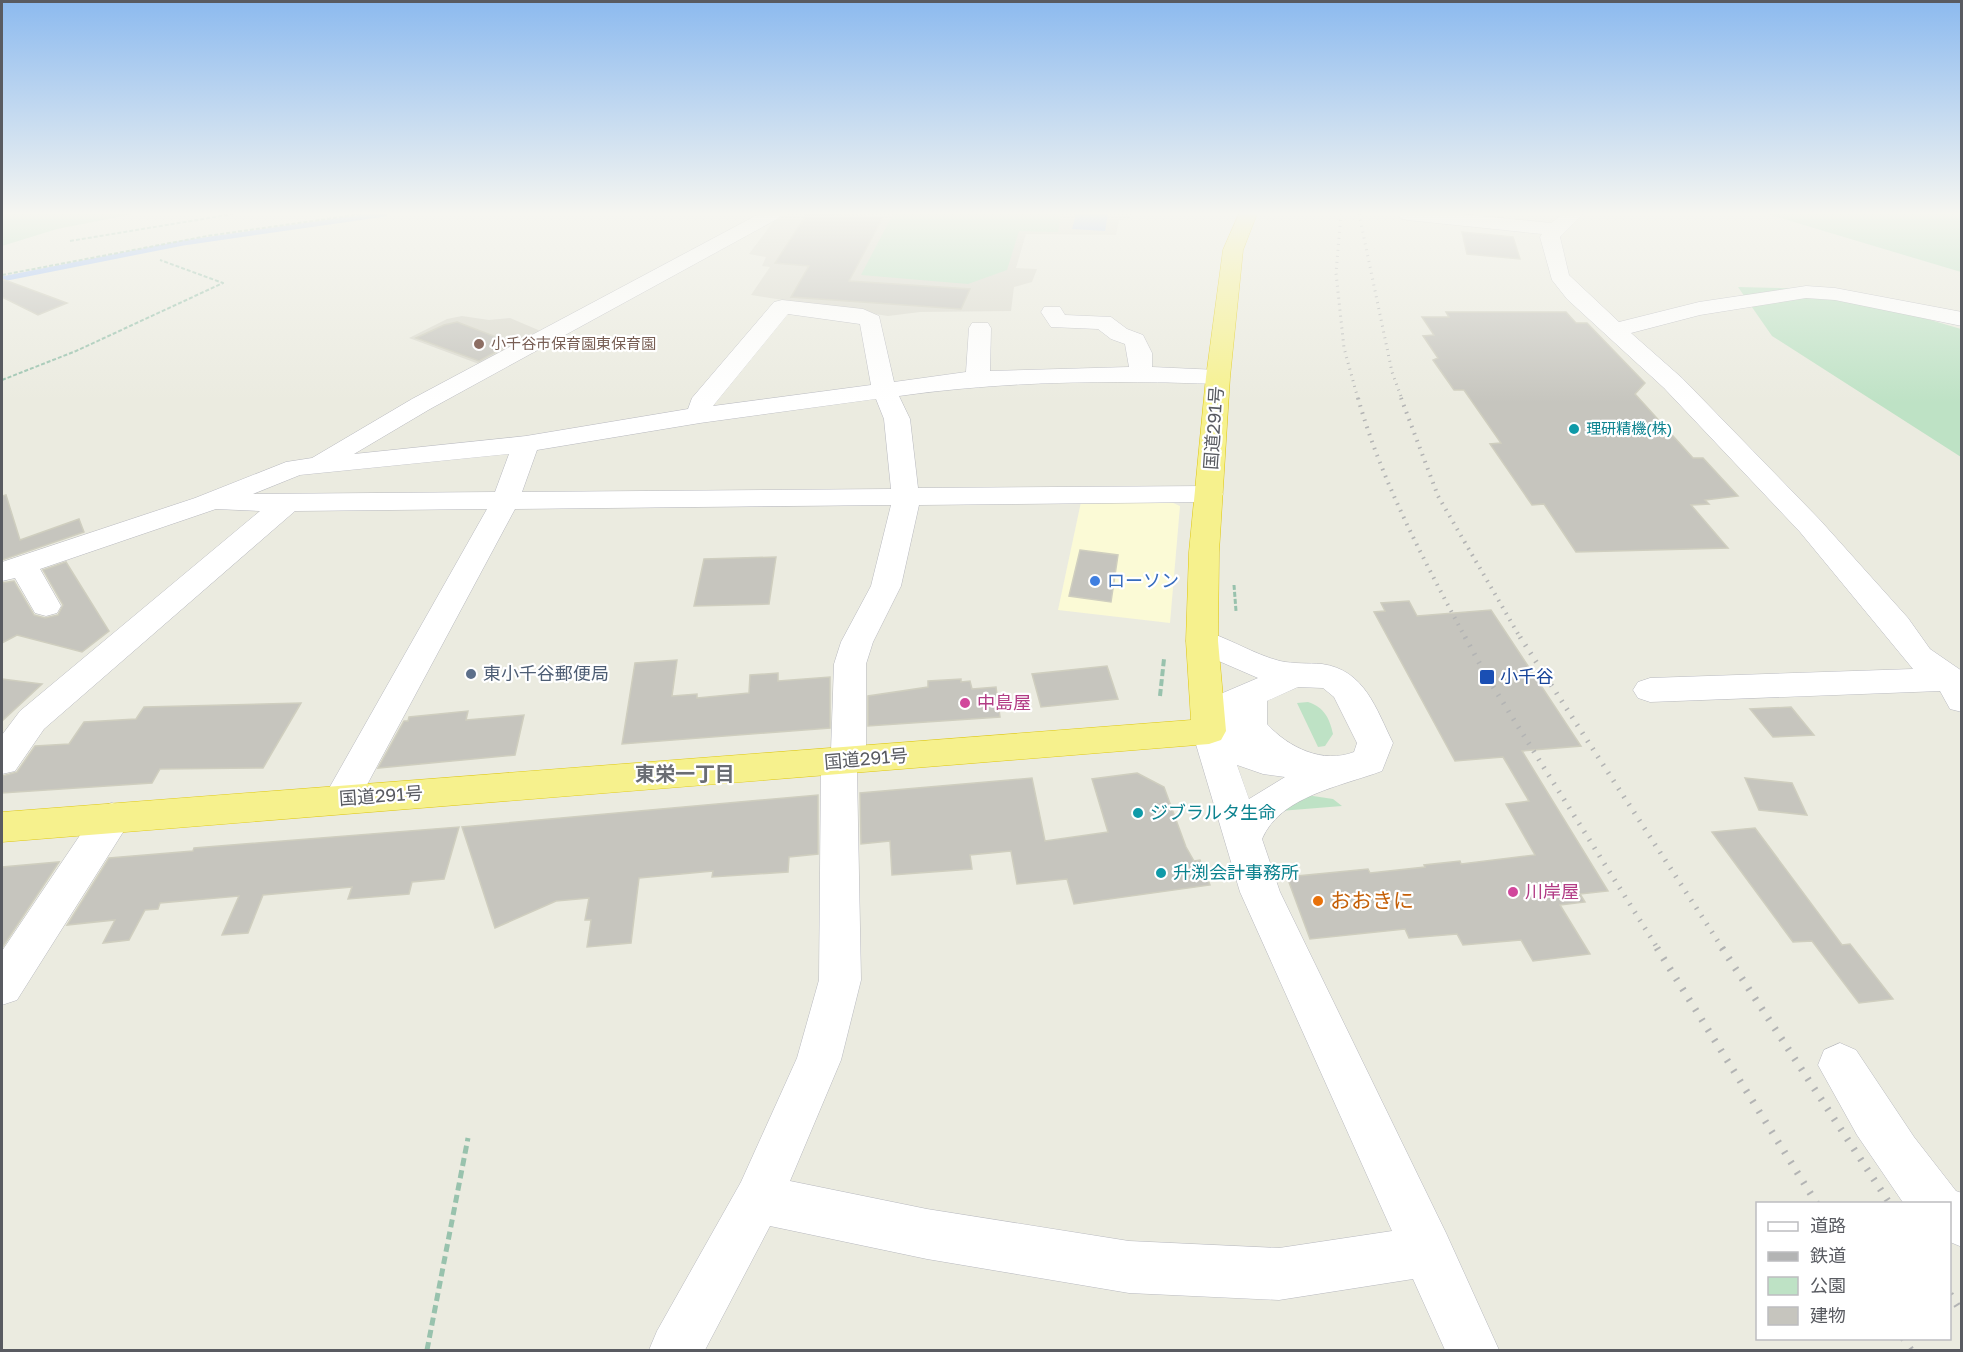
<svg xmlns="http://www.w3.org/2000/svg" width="1963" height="1352" font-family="'Golos Text','Noto Sans JP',sans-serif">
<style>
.commercial{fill:#fbfad6}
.education{fill:#dbdacf}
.green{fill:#bee2c5}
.water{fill:#a2c2f9}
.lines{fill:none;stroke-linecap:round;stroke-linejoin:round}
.stream{stroke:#a2c2f9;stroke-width:5}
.building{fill:#c6c5be;stroke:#cfcebf;stroke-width:1.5}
.minor-casing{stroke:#b8b9bf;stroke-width:1}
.highway-casing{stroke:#dec70e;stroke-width:1}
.path-far3{stroke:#98c2ad;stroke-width:2;stroke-dasharray:4 2;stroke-linecap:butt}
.path-far2{stroke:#98c2ad;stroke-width:3;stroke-dasharray:5 2;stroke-linecap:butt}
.path-far1{stroke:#98c2ad;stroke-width:4;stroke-dasharray:7 3;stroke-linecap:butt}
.path{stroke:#98c2ad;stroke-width:5;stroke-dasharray:8 4.5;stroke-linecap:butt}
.minor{fill:#fff;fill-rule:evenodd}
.highway{fill:#f6f18d;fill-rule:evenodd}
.rail-far3{stroke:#b3b4b4;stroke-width:3;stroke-dasharray:1 5;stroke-linecap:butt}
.rail-far2{stroke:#b3b4b4;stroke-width:4;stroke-dasharray:1.5 6;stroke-linecap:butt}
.rail-far1{stroke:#b3b4b4;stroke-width:5;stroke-dasharray:1.5 8;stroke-linecap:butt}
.rail{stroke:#b3b4b4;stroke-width:7;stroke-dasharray:2 10;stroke-linecap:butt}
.education-dot{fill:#8d6e63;stroke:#fff;stroke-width:2}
.culture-dot{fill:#0f9aa8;stroke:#fff;stroke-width:2}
.shop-dot{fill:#3f7fe0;stroke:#fff;stroke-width:2}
.service-dot{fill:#5c6f8a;stroke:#fff;stroke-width:2}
.transit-dot{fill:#1a4fb4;stroke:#fff;stroke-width:2}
.hotel-dot{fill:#d1479c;stroke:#fff;stroke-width:2}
.food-dot{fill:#e8710a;stroke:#fff;stroke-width:2}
.labels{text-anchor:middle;stroke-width:4.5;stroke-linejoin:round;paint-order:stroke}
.far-education-label{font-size:15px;fill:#785e54;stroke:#fff;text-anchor:start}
.far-culture-label{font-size:15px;fill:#0d838f;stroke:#fff;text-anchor:start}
.street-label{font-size:18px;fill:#595b61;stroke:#fff}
.shop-label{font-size:18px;fill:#366cbe;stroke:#fff;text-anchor:start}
.service-label{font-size:18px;fill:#4e5e75;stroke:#fff;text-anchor:start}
.transit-label{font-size:18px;fill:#164399;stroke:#fff;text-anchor:start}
.hotel-label{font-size:18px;fill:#b23c85;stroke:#fff;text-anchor:start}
.culture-label{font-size:18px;fill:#0d838f;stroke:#fff;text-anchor:start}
.neighbourhood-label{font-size:20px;font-weight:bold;fill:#6a6d73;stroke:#fff}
.near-food-label{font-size:21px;fill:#c56008;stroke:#fff;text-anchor:start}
</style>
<rect width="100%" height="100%" fill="#ebebe0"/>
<path class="commercial" d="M1081,502H1171L1180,506L1170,623L1058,610Z"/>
<path class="education" d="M786,214H1131L1129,219L1119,220L1116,235L1026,234L1016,268L1037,269L1032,282L1014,287L1011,311L920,312L888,316L751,295L770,267L762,266L766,257L749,254L773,222Z
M462,316L489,320L510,318L550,335L487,367L409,338L447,319Z"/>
<path class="green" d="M2,214H133L57,229L2,246Z
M893,214H1061L1058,232L1019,231L1007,270L968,284L861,275Z
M1767,214H1961V272Z
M1738,287L1825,289L1961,329V457L1772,336Z
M1308,702C1324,707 1330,719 1333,734L1325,746L1318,747L1297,703Z
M1313,796L1333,799L1342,806L1280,811L1299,797Z"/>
<path class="water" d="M1076,214H1108L1105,231L1072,229Z"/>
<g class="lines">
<path class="stream" d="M2,279L183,243L385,214"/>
</g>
<path class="building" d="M807,214L883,217L849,281L970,289L961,309L791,297L809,266L775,263Z
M1462,232L1513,237L1520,259L1467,254Z
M2,279L67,303L38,315L2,297Z
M1446,312H1566L1576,323H1587L1645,383L1635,394L1693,458H1703L1738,496L1705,500L1709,504L1691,505L1728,548L1576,552L1544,504L1532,505L1490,444L1501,443L1464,390H1454L1433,360L1438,358L1423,336L1434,335L1422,317H1449Z
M457,322L512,343L479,361L416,338L444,325Z
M6,495L20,540L79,519L84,532L2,560V496Z
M1080,550L1118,555L1111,602L1069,596Z
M776,557L769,604L694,606L704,559Z
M66,562L109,631L82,652L17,635L2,643V583L14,581L34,615L45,618L58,615L63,605L43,570Z
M1409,601L1417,616L1491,610L1581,746L1522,751L1608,891L1580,894L1585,902L1560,905L1590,954L1533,961L1521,940L1463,945L1457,934L1409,938L1405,929L1310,939L1287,877L1368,869L1370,873L1425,867L1424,865L1460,861L1461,864L1535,855L1506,804L1529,801L1503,757L1455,761L1374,612L1385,611L1381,603Z
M677,660L672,696L697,694V698L749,693L750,675L778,673V681L830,677V728L622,744L635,663Z
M1107,666L1118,699L1041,707L1032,674Z
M2,679L42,684L2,721Z
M961,679V682L970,681L972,689L996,687L1000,717L868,726V696L928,687V681Z
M301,703L263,768L160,769L152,783L2,793V776L17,772L35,746L69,744L84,722L136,719L144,707Z
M1791,707L1814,735L1773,737L1750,709Z
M468,711L466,720L524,715L515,755L378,768L404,721H408L409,717Z
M1137,773L1164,787L1186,847L1194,861L1200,860L1210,885L1074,904L1067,879L1017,884L1011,851L970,855L972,869L892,875L890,841L861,844L860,793L1032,778L1045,841L1108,832L1092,779Z
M1745,778L1792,783L1807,815L1759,810Z
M818,795V854L789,857L788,872L712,877L713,871L639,878L631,943L587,947L591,920H585L589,898L556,901L495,928L462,827Z
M459,827L444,879L412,882L409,894L348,899L352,887L263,895L248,933L222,935L239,896L160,903L158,909L145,910L129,940L103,943L115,920L67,925L109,858L193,851L194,848Z
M1755,828L1842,945L1850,944L1893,999L1859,1003L1812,941L1793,942L1712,832Z
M59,862L2,948V867Z"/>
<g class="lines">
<defs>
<path id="minor" d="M759,214H781L779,218L430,409L354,454L526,436L688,409L692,398L774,302L782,300L863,309L879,316L894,382L966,372L969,328L972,323H988L991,328L990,371L1129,367L1125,344L1111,339L1098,329L1051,327L1041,312L1044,307H1060L1065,315L1111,317L1127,329L1143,335L1152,353V367L1218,370L1226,372L1230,377L1226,382L1218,384C1110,380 1006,381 899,396L910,419L918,488L1209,486L1219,488L1223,494L1219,500L1209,502L919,505L901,586L873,642L866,664V761L857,772L861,980L841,1060L790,1181L927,1209L1129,1241L1279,1248L1392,1231L1240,892L1192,731L1218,695L1258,678L1191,649L1186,641L1191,633L1202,630C1229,638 1253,654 1280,661C1294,664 1308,663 1322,664C1365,670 1376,709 1393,743L1382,771C1342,786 1280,796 1262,839L1280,892L1446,1233L1499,1350H1445L1413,1279L1279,1300L1129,1293L927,1259L770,1226L705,1350H649L657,1331L741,1182L797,1058L819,980L821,762L826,752L831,751L834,664L841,642L871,586L891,505L515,509L354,809L341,813L328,809L323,799L487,509L295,511L44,729L15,771L2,774V735L20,711L260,511L216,509L40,569L61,606L57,613L46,616L35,613L15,578L2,581V562L195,498L286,462L312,458L412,399ZM788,314L860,324L871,385L713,406ZM876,399L884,419L891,489L522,492L537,450L700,423ZM509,454L495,492L253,494L300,475ZM1298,687L1323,688L1334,697L1357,743L1354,752C1323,764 1289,748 1267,724V701ZM1237,765L1263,774L1285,777L1249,799Z
M1398,214H1460L1551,223L1563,214H1583L1560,237L1569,275L1619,322L1699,302L1806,286L1835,288L1962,312V326L1835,300L1806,298L1700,315L1631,333L1682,378L1820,520L1908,618L1930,649L1962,671V712L1950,709L1940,691L1650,702L1638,698L1633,690L1638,682L1650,678L1913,669L1800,532L1664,388L1567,299L1552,280L1540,237L1542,234L1407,220L1400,218Z
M112,803L125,807L131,818L125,829L17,1000L2,1005V951L99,807Z
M1840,1043L1856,1050L1914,1137L1956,1191L1962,1193V1247L1950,1242V1204H1904L1857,1135L1818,1065L1824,1050Z"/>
<path id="highway" d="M1239,214H1257L1243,250L1230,377L1219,552L1218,641L1226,731L1221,740L1209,744L2,842V812L1191,720L1186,641L1189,552L1206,377L1223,250Z"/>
</defs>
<use href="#minor" class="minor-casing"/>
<use href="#highway" class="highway-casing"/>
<path class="path-far3" d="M70,241L233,214
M2,275L207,236L362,214
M2,380L76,351L223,283L160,260"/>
<path class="path-far2" d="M1234,585L1236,611"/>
<path class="path-far1" d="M1160,696L1164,659"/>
<path class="path" d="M427,1350L468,1138"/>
<use href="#minor" class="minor"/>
<use href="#highway" class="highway"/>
<path class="rail-far3" d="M1341,214L1336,273L1344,348L1358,399
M1359,214L1392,372L1402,399"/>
<path class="rail-far2" d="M1358,398C1382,483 1424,560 1466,639
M1401,398L1438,496L1521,639"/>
<path class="rail-far1" d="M1465,637L1487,677L1658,949
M1520,637L1723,949"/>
<path class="rail" d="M1657,948L1817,1204
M1722,948L1890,1204
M1950,1294L1962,1313
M1903,1338L1911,1350"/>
</g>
<linearGradient id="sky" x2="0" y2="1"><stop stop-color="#8cbaef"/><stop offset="0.53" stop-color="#f6f6f1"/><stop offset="1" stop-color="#f6f6f1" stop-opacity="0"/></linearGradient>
<rect width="1963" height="403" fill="url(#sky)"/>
<circle class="education-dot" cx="479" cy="344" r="6"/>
<g class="culture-dot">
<circle cx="1574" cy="429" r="6"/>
<circle cx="1138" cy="813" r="6"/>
<circle cx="1161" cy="873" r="6"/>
</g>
<circle class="shop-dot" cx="1095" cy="581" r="6"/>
<circle class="service-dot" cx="471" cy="674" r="6"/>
<rect class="transit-dot" x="1479" y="669" width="16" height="16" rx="3"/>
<g class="hotel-dot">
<circle cx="965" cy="703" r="6"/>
<circle cx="1513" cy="892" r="6"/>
</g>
<circle class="food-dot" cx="1318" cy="901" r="6"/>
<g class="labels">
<g class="far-education-label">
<text x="491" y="349">小千谷市保育園東保育園</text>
</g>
<g class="far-culture-label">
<text x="1586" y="434">理研精機(株)</text>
</g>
<g class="street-label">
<text transform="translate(1214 428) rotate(-86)" y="6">国道291号</text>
<text transform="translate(866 759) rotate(-5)" y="6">国道291号</text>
<text transform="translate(381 796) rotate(-4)" y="6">国道291号</text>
</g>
<g class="shop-label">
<text x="1107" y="587">ローソン</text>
</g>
<g class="service-label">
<text x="483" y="680">東小千谷郵便局</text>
</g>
<g class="transit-label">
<text x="1500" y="683">小千谷</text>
</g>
<g class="hotel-label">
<text x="977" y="709">中島屋</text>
<text x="1525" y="898">川岸屋</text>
</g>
<g class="culture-label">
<text x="1150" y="819">ジブラルタ生命</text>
<text x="1173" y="879">升渕会計事務所</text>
</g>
<g class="neighbourhood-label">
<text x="685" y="781">東栄一丁目</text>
</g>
<g class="near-food-label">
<text x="1330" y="908">おおきに</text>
</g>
</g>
<rect width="1963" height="1352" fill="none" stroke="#595b61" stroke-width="6"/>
<rect x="1756" y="1202" width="195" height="138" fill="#ffffff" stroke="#bdbdc0" stroke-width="1.5"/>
<rect x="1768" y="1222" width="30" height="9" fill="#ffffff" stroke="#bdbdc0" stroke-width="1.5"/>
<text x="1810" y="1232" font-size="18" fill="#595b61">道路</text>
<rect x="1768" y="1252" width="30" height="9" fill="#b3b4b4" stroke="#bdbdc0" stroke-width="1.5"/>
<text x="1810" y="1262" font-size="18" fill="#595b61">鉄道</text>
<rect x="1768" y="1277" width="30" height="18" fill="#bee2c5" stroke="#bdbdc0" stroke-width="1.5"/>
<text x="1810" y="1292" font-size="18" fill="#595b61">公園</text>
<rect x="1768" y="1307" width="30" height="18" fill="#c6c5be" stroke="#bdbdc0" stroke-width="1.5"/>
<text x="1810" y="1322" font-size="18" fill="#595b61">建物</text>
</svg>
